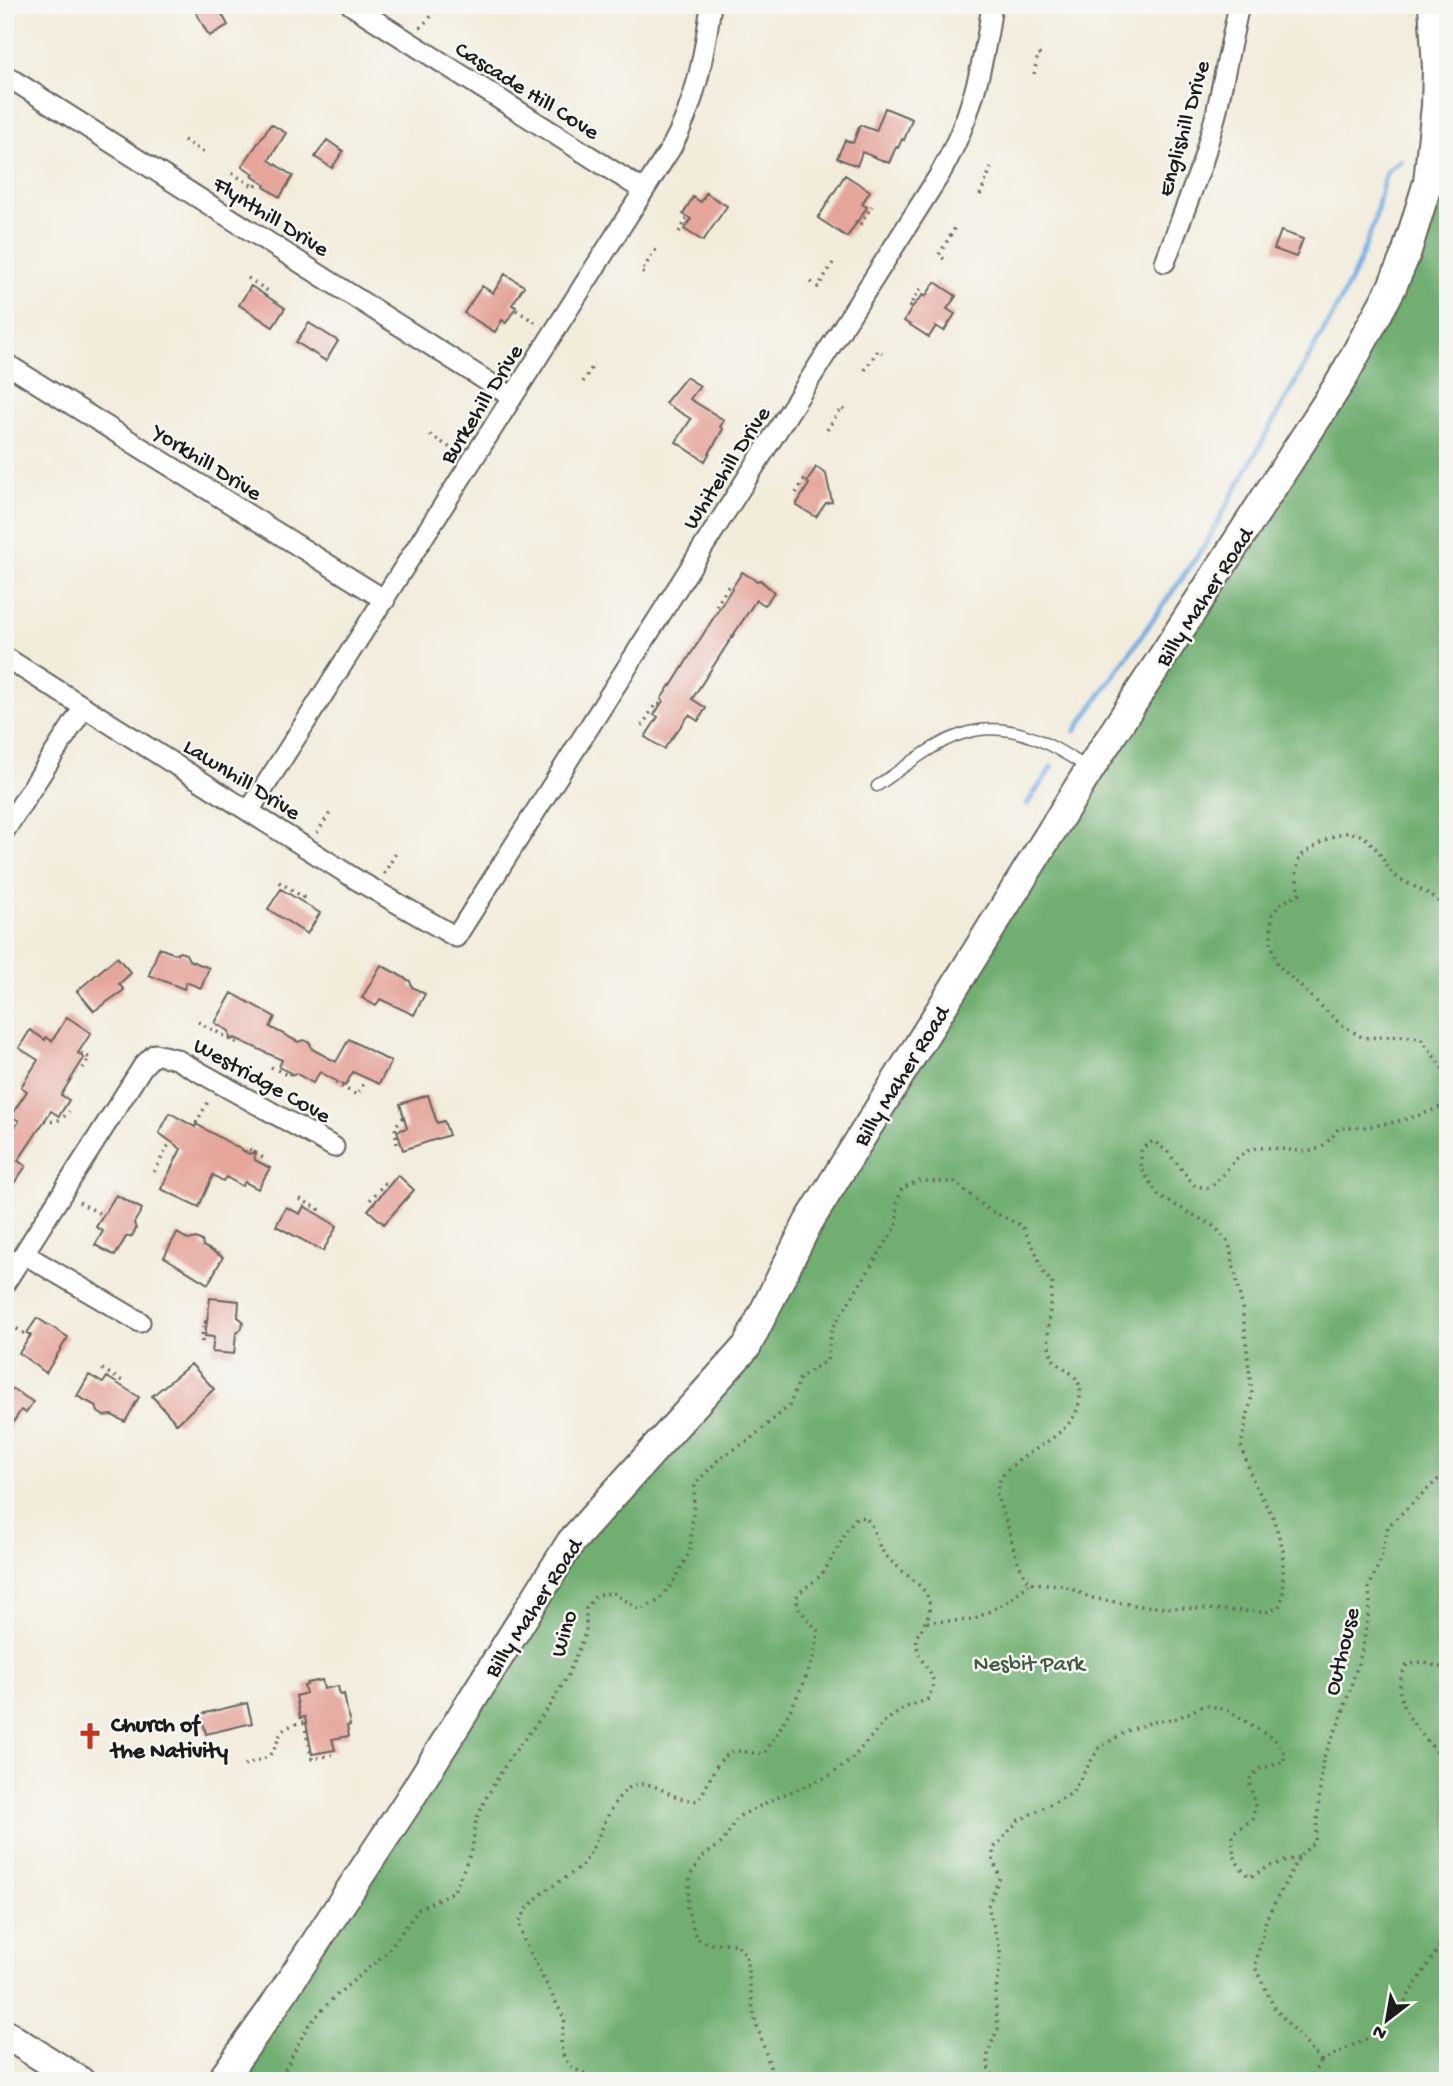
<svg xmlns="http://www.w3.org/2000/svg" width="1453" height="2086" font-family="'Gochi Hand',sans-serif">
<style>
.forest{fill:#6faf71;stroke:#466646;stroke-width:2}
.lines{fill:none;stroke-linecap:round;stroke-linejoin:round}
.stream{stroke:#72ade3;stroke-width:5}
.building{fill:#e5a59b}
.service-casing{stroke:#67655f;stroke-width:13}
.minor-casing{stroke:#67655f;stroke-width:23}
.secondary-casing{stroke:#67655f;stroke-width:32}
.path{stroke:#67655f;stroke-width:3.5;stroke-dasharray:2 5;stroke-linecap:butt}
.service{stroke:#fff;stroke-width:10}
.minor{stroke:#fff;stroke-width:19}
.secondary{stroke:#fff;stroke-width:28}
.labels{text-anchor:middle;stroke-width:5;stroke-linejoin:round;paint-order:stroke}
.street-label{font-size:23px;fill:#1c1c1c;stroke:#f6f6f2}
.park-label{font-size:23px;fill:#425940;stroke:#f6f6f2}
.poi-label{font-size:23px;font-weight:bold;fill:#1c1c1c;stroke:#f6f6f2;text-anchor:start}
</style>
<rect width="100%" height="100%" fill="#f6f6f2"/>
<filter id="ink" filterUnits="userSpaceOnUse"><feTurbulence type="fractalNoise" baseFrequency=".0143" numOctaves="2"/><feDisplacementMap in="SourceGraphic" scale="14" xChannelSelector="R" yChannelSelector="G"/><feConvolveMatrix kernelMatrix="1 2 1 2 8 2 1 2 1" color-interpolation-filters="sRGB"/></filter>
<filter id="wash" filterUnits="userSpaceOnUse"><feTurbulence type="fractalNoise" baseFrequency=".00686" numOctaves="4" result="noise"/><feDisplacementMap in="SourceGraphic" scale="28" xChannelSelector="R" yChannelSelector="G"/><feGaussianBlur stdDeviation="1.57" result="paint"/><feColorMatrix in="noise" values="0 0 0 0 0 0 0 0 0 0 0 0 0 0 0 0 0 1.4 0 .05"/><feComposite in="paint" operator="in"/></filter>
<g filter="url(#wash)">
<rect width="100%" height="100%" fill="#f2ecdb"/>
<path class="forest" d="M1448,161V2081H219L587,1524L736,1361L834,1194L1408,274C1429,234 1443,208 1448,161Z"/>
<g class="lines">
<path class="stream" d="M1075,731L1205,545L1343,296L1357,267L1374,223L1384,179L1387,171L1400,161
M1027,804L1052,767"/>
</g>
<g id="blocks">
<path class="building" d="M192,5H217L228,25L209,36Z
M885,108L912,119L904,140L902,139L898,148L896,147L889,163L862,152L857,166L837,158L845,140L853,143L860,125L876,131Z
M271,124L286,133L269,160L293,176L280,197L264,187L265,185L252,176L254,174L242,166Z
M327,140L343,151L332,168L315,157Z
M845,175L870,191L862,204L867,207L847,237L818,218Z
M706,193L727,206L703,241L684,229L691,219L683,214L693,197L701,202Z
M1281,231L1303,239L1296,257L1274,249Z
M505,274L524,286L512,305L516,307L506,323L502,320L495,332L464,313L482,286L493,293Z
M935,282L956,296L947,309L955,314L944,331L936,326L929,337L904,321L913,306L923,295L925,297Z
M251,286L285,308L273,327L239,305Z
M309,323L338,341L326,361L296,342Z
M686,377L700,386L690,399L724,420L720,427L723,429L705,461L676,442L691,419L665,403Z
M816,467L826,474L832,502L826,503L816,517L796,505L809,484L807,482Z
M742,572L757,581L760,580L774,592L765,605L756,600L692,699L706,708L698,721L689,715L664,749L645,737L658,717L654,715L663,701L661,699L670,685L671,686Z
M281,889L320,913L307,934L268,909Z
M159,948L175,954L180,952L186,954L189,960L209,968L201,988L186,982L184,989L149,975Z
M117,957L131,973L119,984L124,990L94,1011L77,991Z
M381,965L410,981L412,987L425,994L414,1015L380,999L376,1006L362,998Z
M232,993L275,1017L270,1027L298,1042L304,1040L310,1043L312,1049L336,1062L349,1039L391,1062L379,1084L353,1072L345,1086L320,1072L313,1083L295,1073L294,1075L279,1067L282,1060L235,1038L230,1040L229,1031L215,1023Z
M67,1017L91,1033L78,1053L84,1058L61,1095L69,1100L59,1116L51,1111L18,1161L26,1166L5,1196V1143L19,1121L11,1116L27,1091L21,1087L38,1060L19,1048L30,1030L45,1040L46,1037L52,1041Z
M428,1095L437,1123L444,1121L449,1135L403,1150L397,1131L407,1128L400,1104Z
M170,1113L195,1127L196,1124L249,1154L254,1152L255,1160L270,1168L258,1189L245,1182L242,1186L226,1177L223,1181L213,1175L199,1207L161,1189L181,1149L159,1133Z
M398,1175L414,1190L384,1224L368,1210Z
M116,1195L142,1209L134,1223L136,1229L132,1236L126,1237L115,1256L95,1245L103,1231L96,1227Z
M304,1206L337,1226L323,1251L276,1226L286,1207L300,1214Z
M177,1233L189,1240L196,1238L202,1241L203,1246L223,1257L208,1284L164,1257Z
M210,1298L239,1301L238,1317L243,1321L242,1328L236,1334L234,1354L212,1352L214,1337L205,1336Z
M37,1318L68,1337L46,1373L19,1353L31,1335L27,1333Z
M191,1364L214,1389L177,1424L152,1396Z
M89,1375L103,1383L107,1377L139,1397L125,1422L112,1415L104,1416L98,1412L96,1406L77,1396Z
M5,1384L33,1402L26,1413L21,1410L5,1435Z
M322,1680L324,1689L338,1686L340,1695L344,1694L350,1725L347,1726L349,1736L332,1739L335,1750L312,1754L305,1717L300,1718L296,1696L306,1693L304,1686L307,1685V1683Z
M247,1703L252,1723L206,1734L201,1714Z"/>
</g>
</g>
<g filter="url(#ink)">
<use href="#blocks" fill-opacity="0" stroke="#67655f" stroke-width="2"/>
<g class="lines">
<defs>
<path id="service" d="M877,786C928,751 968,711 1034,738C1052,745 1070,757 1087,767"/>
<path id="minor" d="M351,5L643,190
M5,75L512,397
M1165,262L1202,164L1216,114L1239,5
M5,363L385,600
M5,657L357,880L456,937L940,174C970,122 984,65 992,5
M249,811L671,148C696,103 704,56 711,5
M5,830L84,707
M24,1254L140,1322
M5,1283L143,1066L155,1054L176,1059L334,1147"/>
<path id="secondary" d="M5,2034L80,2081
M221,2081L272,2009L406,1805L571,1542L747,1346L808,1223L1090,769L1341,381L1391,289L1406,254L1428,182L1436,106L1437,68L1433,5"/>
</defs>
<use href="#service" class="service-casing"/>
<use href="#minor" class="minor-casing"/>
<use href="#secondary" class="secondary-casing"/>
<path class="path" d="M236,5L238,7
M420,28L438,9
M1034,74L1038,54L1041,55
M184,140L207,155
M232,173L255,187L258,183
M980,195L991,168
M855,221L860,225L872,206
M679,232L687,219
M944,259L939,255L956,226
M644,273L641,272L657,248
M248,278L268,291L266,294
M811,282L818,287L833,263
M911,307L909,306L923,285
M516,310L538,324
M865,370L878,350L882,353
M583,382L594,364
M827,430L841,408L844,410
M430,435L457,452
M796,493L806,477
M716,606L728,587L731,590
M642,726L655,705L663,704
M317,833L331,811
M384,874L397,851
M279,882L303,897L301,900
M1448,913C1433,890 1415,890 1396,876C1386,869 1384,859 1377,850C1352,816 1325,840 1299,857L1296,875L1300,893L1280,904L1272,915L1271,942L1278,965L1339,1023L1363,1038L1401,1036L1421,1038L1448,1076
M198,1022L238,1043L239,1040
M81,1053L90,1058L83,1068
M271,1067L289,1076L290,1074
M335,1083L357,1095L365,1081
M44,1120C55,1124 62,1120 69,1111
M196,1123L209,1100
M397,1144L395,1126L404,1117
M245,1152L247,1148L265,1159
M154,1172L169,1144
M300,1199L319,1209L317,1212
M370,1200L385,1183L388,1185
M79,1202L102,1215
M5,1321L31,1338
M202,1342L203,1322H206
M102,1369L122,1381
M927,1622L973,1620L1007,1602L1029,1584
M1448,1669L1421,1662L1407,1665C1384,1700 1421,1732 1442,1758L1448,1761
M304,1723L312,1759L332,1755
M244,1765L268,1757C285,1738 271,1729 304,1722
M1321,2061L1274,2007L1255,1967L1266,1919L1299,1857L1315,1841L1323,1759L1341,1718L1362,1651L1370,1604L1369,1588L1381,1558L1388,1526L1448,1470
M1321,2061L1366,2039L1393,2020L1438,1949L1448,1925
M277,2081L283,2073L308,2026L333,1998L385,1954L419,1909L454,1891L472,1850L476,1820L487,1796L509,1759L550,1706L568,1675L586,1631V1609L596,1595L613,1593L640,1610L658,1601L674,1581L690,1551L695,1484L721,1457L748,1441L789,1406L800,1378L827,1360L832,1329L897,1225V1202L902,1188L918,1181L955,1182L989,1210L1022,1226L1035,1250L1043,1272L1052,1283C1052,1305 1042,1342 1055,1362C1057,1364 1061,1366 1064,1368C1078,1377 1083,1386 1079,1403C1071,1445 994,1457 997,1494C998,1503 1004,1515 1007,1524C1013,1545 1017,1566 1030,1583L1062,1585L1092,1598L1140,1606L1266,1612L1279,1607L1283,1596V1549L1273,1517L1254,1483L1241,1446L1252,1395L1242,1306L1229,1243L1215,1227L1159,1196L1141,1168V1149L1153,1141L1167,1151L1195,1186L1209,1188C1225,1177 1233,1155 1252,1149C1257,1147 1263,1148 1269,1148C1305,1149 1313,1163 1339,1128C1373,1129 1418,1119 1448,1103
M612,2081C604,2076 595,2076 586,2074C558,2065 558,2043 565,2020L524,1941L519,1923C530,1900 545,1891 565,1878C570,1874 578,1870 582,1865C600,1844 610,1793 635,1785C652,1780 666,1794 681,1798C686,1800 692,1800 697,1801C710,1787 712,1760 733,1752C742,1749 752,1755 765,1753C785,1721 816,1669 818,1631L799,1609L796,1598C803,1586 816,1583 824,1571C837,1553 842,1533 857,1517L866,1518C876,1528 875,1542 884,1553C908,1584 952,1590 916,1637C917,1642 917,1649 919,1654C927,1674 941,1674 927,1700L906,1707L885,1721L850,1761L829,1776L776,1798L738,1817L722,1843L702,1857L690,1876L687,1908L696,1938L709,1944L727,1943L738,1945L746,1955L754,2016L772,2073L777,2081
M997,2081L988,2067V2052L998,2028L995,1998L1000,1965V1949L988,1906L1000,1877L993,1861V1849L1019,1820L1071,1794L1099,1748L1127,1731L1152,1722L1178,1718L1205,1705L1228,1710L1275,1740L1284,1753V1762L1259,1769L1249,1780L1255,1806L1253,1819L1233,1833C1232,1853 1234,1864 1250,1877L1270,1866L1299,1857
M1308,2081L1321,2061"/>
<use href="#service" class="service"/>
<use href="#minor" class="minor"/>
<use href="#secondary" class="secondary"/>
</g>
</g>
<defs>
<symbol id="church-bare" viewBox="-9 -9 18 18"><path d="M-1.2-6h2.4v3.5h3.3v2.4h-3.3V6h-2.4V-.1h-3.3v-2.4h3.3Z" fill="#c8321e" stroke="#f6f6f2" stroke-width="2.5" paint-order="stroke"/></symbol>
</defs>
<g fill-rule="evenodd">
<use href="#church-bare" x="71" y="1717" width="38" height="38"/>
</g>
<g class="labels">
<g class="street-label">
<text transform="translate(528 89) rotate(32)" y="8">Cascade Hill Cove</text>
<text transform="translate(1182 128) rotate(-74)" y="8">Englishill Drive</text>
<text transform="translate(272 215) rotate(32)" y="8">Flynthill Drive</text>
<text transform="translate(480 403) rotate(-58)" y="8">Burkehill Drive</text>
<text transform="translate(208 461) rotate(32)" y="8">Yorkhill Drive</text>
<text transform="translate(725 467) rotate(-57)" y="8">Whitehill Drive</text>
<text transform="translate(1203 596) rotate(-57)" y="8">Billy Maher Road</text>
<text transform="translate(243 778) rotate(32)" y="8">Lawnhill Drive</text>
<text transform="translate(900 1075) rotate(-58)" y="8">Billy Maher Road</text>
<text transform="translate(263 1079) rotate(29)" y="8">Westridge Cove</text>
<text transform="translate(532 1607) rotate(-57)" y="8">Billy Maher Road</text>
<text transform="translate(562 1633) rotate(-74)" y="8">Wino</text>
<text transform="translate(1340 1651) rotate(-76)" y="8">Outhouse</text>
</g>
<g class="park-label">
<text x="1029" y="1670">Nesbit Park</text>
</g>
<g class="poi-label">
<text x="111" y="1731">Church of<tspan x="111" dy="26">the Nativity</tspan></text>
</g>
</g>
<rect width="1453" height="2086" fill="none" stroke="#f6f6f2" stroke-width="28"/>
<g transform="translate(1387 2020) rotate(211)" stroke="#f6f6f2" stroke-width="5" paint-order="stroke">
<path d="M0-5L12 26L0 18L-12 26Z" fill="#1c1c1c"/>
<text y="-10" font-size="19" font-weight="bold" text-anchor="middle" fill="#1c1c1c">N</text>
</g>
</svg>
